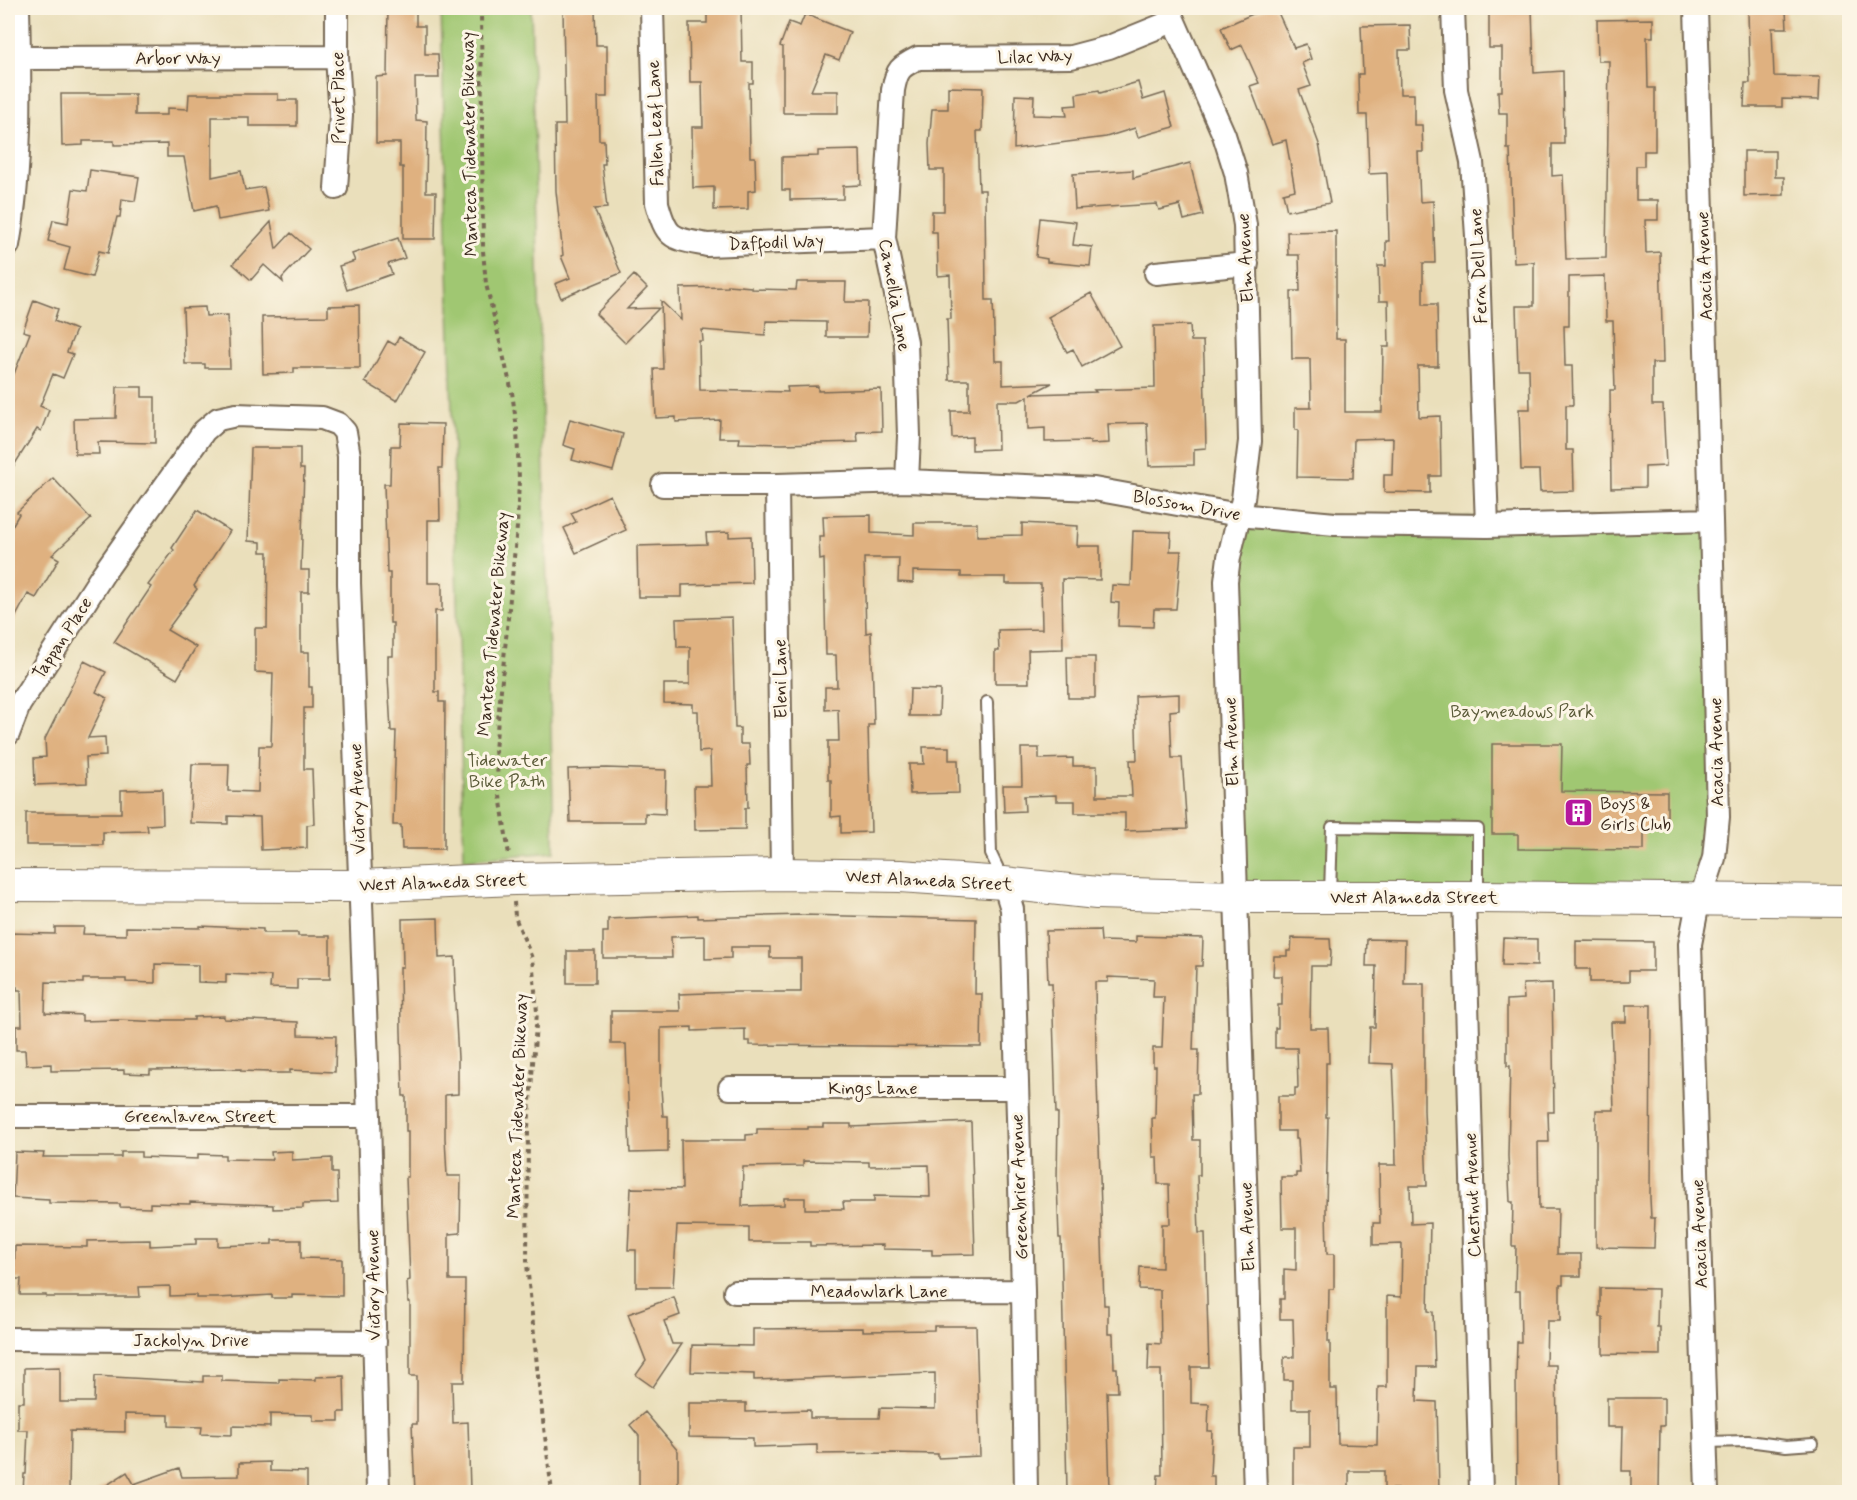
<svg xmlns="http://www.w3.org/2000/svg" width="1857" height="1500" font-family="Mynerve,sans-serif">
<style>
.green{fill:#a0c772;stroke:#6e7848;stroke-width:1.5}
.building{fill:#dfb180;fill-rule:evenodd}
.lines{fill:none;stroke-linecap:round;stroke-linejoin:round}
.lane-casing{stroke:#786955;stroke-width:14}
.street-casing{stroke:#786955;stroke-width:26}
.secondary-casing{stroke:#786955;stroke-width:34}
.path{stroke:#786955;stroke-width:4;stroke-dasharray:4.5 4.5;stroke-linecap:butt}
.lane{stroke:#fff;stroke-width:10}
.street{stroke:#fff;stroke-width:22}
.secondary{stroke:#fff;stroke-width:32}
.labels{text-anchor:middle;stroke-width:6;stroke-linejoin:round;paint-order:stroke}
.street-label{font-size:18px;fill:#3b2a1e;stroke:#fcf5e5}
.park-label{font-size:18px;fill:#595937;stroke:#fcf5e5}
.poi-label{font-size:18px;fill:#3b2a1e;stroke:#fcf5e5;text-anchor:start}
</style>
<rect width="100%" height="100%" fill="#fcf5e5"/>
<filter id="ink" filterUnits="userSpaceOnUse"><feTurbulence type="fractalNoise" baseFrequency=".0167" numOctaves="2"/><feDisplacementMap in="SourceGraphic" scale="12" xChannelSelector="R" yChannelSelector="G"/><feConvolveMatrix kernelMatrix="1 2 1 2 8 2 1 2 1" color-interpolation-filters="sRGB"/></filter>
<filter id="wash" filterUnits="userSpaceOnUse"><feTurbulence type="fractalNoise" baseFrequency=".008" numOctaves="4" result="noise"/><feDisplacementMap in="SourceGraphic" scale="24" xChannelSelector="R" yChannelSelector="G"/><feGaussianBlur stdDeviation="1.35" result="paint"/><feColorMatrix in="noise" values="0 0 0 0 0 0 0 0 0 0 0 0 0 0 0 0 0 1.4 0 .05"/><feComposite in="paint" operator="in"/></filter>
<g filter="url(#wash)">
<rect width="100%" height="100%" fill="#eadfbb"/>
<path class="green" d="M441,8H531L554,840V852L464,860Z
M1239,515L1711,520L1718,817L1701,899L1236,897L1226,581Z"/>
<g id="blocks">
<path class="building" d="M388,8H416V26H425V54H438L439,78H415L416,120L427,121L426,192H436L435,239H403V167H400V143H376V77L387,76Z
M563,8H595L596,45H607V97H598L599,140H604L605,164H602L607,208L594,209L621,273L561,298L555,284L570,278L561,256L563,255L556,191L555,125H565Z
M707,8H741L742,62H753V83H749L750,157H755L756,190L748,191V209L714,210V187L693,188L692,127H703L702,82H690L689,23H707Z
M1266,8H1276L1294,48L1306,44L1311,59L1302,63L1311,86L1299,90L1319,144L1330,203L1287,211L1283,193L1295,190L1286,140L1272,144L1250,86L1259,83L1242,45L1231,50L1221,28Z
M1489,8H1532L1534,73L1563,71L1564,144H1552V176L1563,175L1566,259L1606,258L1609,61H1598L1597,20L1653,19V37H1647L1648,88H1655V151H1644V166H1636V200H1658V220H1645L1646,253L1660,252L1663,363H1652V405H1663L1666,466L1645,467V487L1611,488L1610,390H1615L1613,321H1606L1605,276L1569,277V326H1564L1565,366H1572L1573,405H1566V450H1573L1574,491L1540,492L1539,470H1521L1519,409H1530L1529,369H1518L1516,306H1534V262L1514,263L1510,149H1507V113H1499L1498,91H1502V48H1489Z
M1786,11L1787,28H1772L1774,76L1820,77L1819,100L1782,99V107H1744L1745,83H1750L1748,12Z
M805,14L850,32L839,60L826,55L811,91H838V113H783V47L780,46L789,22L800,26Z
M1410,25L1411,50H1399L1400,94H1414V125H1422L1423,152H1418L1420,202L1433,201L1435,263H1423V304H1437L1438,366H1418L1419,417L1440,416L1441,476H1430V493L1384,492V475H1392L1393,438L1354,439L1353,478L1297,477L1298,430H1295V408H1311L1310,359H1292L1291,291H1300L1299,255H1288L1287,232L1336,231V339H1345V412H1382L1383,347H1389L1388,301H1379L1378,266H1386V241H1389L1387,173L1369,174L1367,115H1359L1358,74H1363L1361,26Z
M1138,82L1143,100L1165,93L1174,127L1138,137L1135,128L1106,137L1014,149L1015,95L1034,96L1033,115L1067,116L1065,106L1077,105L1076,94L1099,90L1100,93Z
M948,87L983,88L982,131H977L979,190H985L986,300H993L995,361H1003V385L1052,383L1031,394L1096,392L1094,390L1155,388L1154,326L1190,325L1191,341H1203L1204,359L1206,448L1194,449V465L1149,466L1147,423L1108,424L1109,443L1090,444V441L1045,442V428L1028,429V396L1019,401H997L998,449L972,450V437L952,438L951,411H969V380H949L947,319H951L950,275L938,276L937,232H932V211H944V170H930L929,144L932,109H948Z
M61,94H135V115H167V108L188,109L189,94H278V100H297V126H249V117H212V177L241,171L245,190L264,187L269,211L218,220L216,206L194,211L184,157H167V144L114,145V141H83V145L62,146Z
M860,150L861,185L843,186V199L790,200V190H782V157L818,156V151Z
M1744,151H1775V177H1784V195L1744,196Z
M1190,163L1203,215L1184,220L1180,205L1159,210L1157,204L1075,209L1073,174L1133,170V178Z
M90,170L139,177L135,201L122,199L120,217H117L108,253L99,251L92,277L64,270L70,247L48,241L53,220L68,223L73,189L87,191Z
M1040,218L1076,222L1073,245L1092,247L1090,266L1047,262V259L1036,257Z
M271,222L276,249L291,233L309,249L282,278L283,282L264,265L251,280L233,264Z
M398,238L405,258L388,264L392,274L347,290L339,266L355,261L352,254Z
M634,275L647,288L627,309L659,308L625,343L596,314Z
M797,282H846L845,302H868L867,337H826V322L766,321L765,335L702,330L703,341H699L700,390L788,392L787,387L818,386V391L881,389L882,431L857,432L858,442L782,444L739,443L740,438H719L720,420L676,422V417L656,418L654,369H663L661,301L681,320L680,288L728,287V285L751,287V289L796,290Z
M1091,293L1120,346L1082,367L1073,349L1067,352L1048,317Z
M34,300L58,309L54,321L76,330L67,352L73,354L63,378L53,374L40,406L49,410L41,431L37,429L8,475V371L14,374L30,333L23,331Z
M359,305L360,368H294V373L263,374L262,317L328,316V306Z
M205,307L206,316L228,315L230,368H205V364H185L183,308Z
M399,337L425,352L397,401L365,382L388,341L395,345Z
M117,387H142V397H155V443L98,442L99,454H75L74,419L116,418Z
M570,419L623,434L613,471L572,460L575,449L563,445Z
M401,423L443,424L442,468H439L440,520H428V583H442V611H435V692H439V702H445L444,849H402L401,825H393L396,731H391L388,677V656H393V623H390V573H387L384,484H390L391,446H400Z
M251,448H300V469H304L301,570H309V592H301V652H309V687H312V708H304V769H312L314,824L307,825V848L261,850L260,817L228,816V824L190,823L192,764H229L228,791L258,792L259,746H271L273,673L255,672V628H267L268,552H261V542L248,541Z
M53,478L91,519L52,555L59,559L36,598L28,594L8,631V533L19,514L17,512Z
M610,495L626,530L576,553L564,528L576,522L571,513Z
M197,510L230,531L194,586L197,589L167,630L196,647L177,679L114,642L151,587L148,585L174,550L172,548Z
M871,515V533L914,535V523H977V536L1022,535V523L1078,526L1077,546H1100V580L1062,579L1063,649L1028,650L1029,683H995V651H999L998,630L1042,629L1041,584H1006V577H961V572L913,571V583L898,582L899,558H864L866,633L871,632L873,688L874,725H868L871,832L841,833V816L831,817V780H828V741H839L838,709L825,710V687H837L836,655H826L824,559L820,560L819,537H824L823,516Z
M1133,531L1171,532L1170,551H1181L1176,609H1154L1153,627L1118,626L1119,603L1111,602L1112,585L1131,586Z
M729,532V537L751,536L752,583L682,585V597H638L637,546L707,544L706,533Z
M732,617L735,728H740V744H749L750,765H747L748,808H745V829L695,830L694,786H711L710,751L699,752L698,711H693V704L664,703V684H690V647H677L676,619Z
M1067,657H1095V698H1068Z
M84,661L106,672L96,692L107,698L88,738L105,737L106,756L86,757L87,783L35,785L34,758L46,757L45,739Z
M910,689L940,690L939,716H909Z
M1179,694V710L1170,711L1172,758H1182L1187,829L1125,831V813H1075V801H1056V795L1024,796L1025,811L1004,812L1003,785H1022L1021,748H1039V759L1073,758V766H1097V796H1132L1130,760H1137L1135,696Z
M1492,744H1562L1561,791L1667,792V830H1644V850L1518,849V834H1492Z
M923,747H949V760H958L959,793L910,794L909,764H924Z
M606,768L666,770L665,814L645,813V822H570L568,769Z
M162,789L163,824L147,825L148,831L103,832V845H26V813H121V790Z
M698,915V918L802,915L976,919L975,994H982L981,1047L750,1045V1041H745V1029L692,1031V1027L661,1028V1088L663,1116H668V1152L630,1153L626,1044H611V1011H680L679,994L736,992H801V958H770V947H731V958L705,959V936L671,937L672,958H603V932H608V919Z
M438,918L439,958L455,957L456,986H454L458,1058V1094L445,1095V1138L447,1176H461L460,1233L449,1234V1280H465L464,1382H452L453,1423L468,1422L470,1490L415,1492L412,1424H417V1376H410V1302H408L407,1281L410,1280L406,1177H408V1131H406V1096H403L401,1032L400,967H403L402,919Z
M200,926L263,929V933H298V936H330V979H297V989L270,988L271,976L226,974V983L198,982V965L155,964V983L126,982V979H83V983L46,982L45,1013L82,1015V1021L118,1020L163,1022V1020H194V1017L224,1016V1019L298,1022V1035L336,1036L335,1072L290,1070V1073H269V1072L241,1071V1069L150,1070V1074L124,1073V1070L51,1071V1064L26,1065L25,1050H16V1026H22L21,990H17V987H8V933L55,934V927H84L83,934L126,935V927L200,928Z
M1100,930L1101,941L1136,942V936L1203,938L1202,966H1196L1193,1050H1199L1198,1094H1192L1193,1140H1200V1175H1197L1199,1233H1205L1209,1367H1191V1403L1209,1404L1208,1431H1212L1210,1476H1214V1492H1157L1158,1475H1162L1161,1370H1148L1149,1343L1161,1344L1160,1290L1139,1289L1140,1267L1162,1268V1224H1170L1169,1184H1158L1157,1157H1153L1152,1118H1155L1156,1066H1153V1048H1162L1164,997H1153L1154,979L1108,977V982H1095L1096,1049L1104,1305H1108V1334H1113L1114,1368H1117L1118,1392H1107L1110,1489H1067L1061,1238H1059L1057,1181L1058,1113H1056L1052,983H1048L1046,931Z
M1292,938L1330,939L1331,953L1330,966H1311L1310,1028H1328L1329,1063H1326V1117H1328L1326,1210L1327,1254H1334V1289H1329L1328,1342H1330V1389H1337L1338,1444L1377,1445L1378,1387H1387V1296L1401,1297L1402,1244L1373,1245V1223H1380L1379,1165H1396L1395,1111L1393,1064L1369,1063L1370,1027H1375L1376,966H1366L1367,939L1405,940L1404,984H1424V1110L1427,1186H1410L1411,1224L1430,1223L1428,1311L1433,1312L1435,1367H1418L1417,1401L1437,1402L1439,1492H1398V1489H1384V1471H1349V1492H1293V1447H1310V1409H1292V1380H1284V1357H1294L1293,1319H1280V1299H1284V1269L1296,1270V1228H1282L1281,1177H1296V1173H1300L1298,1139H1296V1131H1278V1096H1295V1088H1298L1297,1048H1275V1028H1278V1005H1282V976H1273L1274,956H1287V951H1291Z
M1503,938L1537,939V966L1502,965Z
M1576,941L1653,942V971H1629V982H1590V969H1576Z
M567,951H595V983H567Z
M1552,983L1554,1112H1548L1549,1142H1538L1539,1209H1558L1557,1254H1581V1276H1563V1285H1560V1321H1547L1546,1365H1556L1558,1492H1517L1516,1380L1517,1342H1521L1520,1291H1515L1516,1246H1512L1513,1202H1510L1508,1156L1510,1066H1507V1000L1524,999L1523,984Z
M1626,1005H1651L1650,1198L1651,1218H1655L1654,1248L1596,1247V1110H1614L1611,1022H1626Z
M971,1122L975,1254L932,1255V1250L883,1249V1245L810,1246V1242H749V1227L677,1226L673,1287H636V1250H628L631,1188L682,1189L681,1140H746V1135L757,1134V1129H808V1127H823V1124H851V1127ZM803,1161L869,1162V1166L929,1165L930,1197L874,1196V1202H843L844,1209H805V1198H784V1205L742,1206L743,1167L803,1166Z
M292,1151V1160L332,1158V1173H337L338,1203L303,1204V1208L273,1209V1205L190,1202V1204L150,1203V1208L120,1207V1204L49,1203V1200L13,1198L15,1152L44,1153L43,1157H121V1152H141V1157L198,1159V1154L225,1155V1159L272,1160L271,1152Z
M196,1238H218V1246L272,1244V1240H301V1258L342,1259V1296L292,1295V1298H272V1295L218,1298H196V1295L170,1296V1286L139,1287L140,1297H46V1295H20L21,1279H14L15,1246L87,1247V1241L150,1240V1246L196,1244Z
M1600,1288L1658,1289L1657,1327H1660V1355L1603,1354V1317H1600Z
M674,1297L680,1315L664,1321L672,1344H682L653,1387L636,1375L646,1361L628,1314Z
M934,1326H976L980,1456L938,1458V1454L893,1453L817,1454V1445L753,1447V1438L689,1437V1403H746V1412L810,1410V1418H879L880,1408L935,1409V1373L754,1380V1374L691,1372L692,1345L753,1346V1329L863,1328V1331L934,1330Z
M60,1367V1402H94L95,1376L203,1382V1376H222V1381L279,1383V1379L316,1380V1377L344,1376L345,1412H339V1421H313V1415L270,1414V1427L232,1426V1435L201,1434L202,1427L169,1426V1415L125,1414V1432L70,1431L69,1492H23L24,1474H26L28,1430H18V1402H24V1368Z
M1607,1398H1664V1426H1660L1659,1492H1631V1471H1622L1623,1427H1607Z
M645,1412L678,1451V1492H639V1436L630,1425Z
M270,1462V1471L307,1472V1492H96L127,1472L134,1484L179,1468L182,1477L239,1476V1463Z"/>
</g>
</g>
<g filter="url(#ink)">
<use href="#blocks" fill-opacity="0" stroke="#786955" stroke-width="1.5"/>
<g class="lines">
<defs>
<path id="lane" d="M987,702L991,854L1002,877
M1330,894L1332,827L1478,829V895
M1705,1442L1748,1441L1786,1446L1813,1444"/>
<path id="street" d="M652,8L657,203C667,240 672,238 707,245L884,238
M1168,8L1224,135L1236,173L1245,225L1250,441L1243,499L1229,557L1226,581L1255,1492
M1453,8L1456,90L1472,162L1477,236L1487,526
M1696,8L1711,520L1718,817L1714,858L1696,913L1690,944L1707,1492
M19,58L337,57
M336,188L341,116L337,57V8
M8,245C22,167 20,87 18,8
M1156,273L1247,264
M907,481L909,436L906,342L884,238L893,90C897,69 900,67 918,58L1071,57L1109,47L1173,21
M663,485H777L907,481L1094,489L1239,515L1335,524L1487,526L1711,520
M777,485L782,874
M8,734L19,705L103,574L204,431L218,419L236,415L322,418L338,424L345,432L349,456V583L369,1116L378,1492
M1004,883L1012,909L1023,1291L1026,1492
M1464,897L1481,1492
M730,1088H1016
M8,1118L13,1116H369
M735,1292L1023,1291
M8,1339L375,1342"/>
<path id="secondary" d="M8,885L360,886L514,879L782,874L900,876L1004,883L1097,893L1236,897H1478L1850,901"/>
</defs>
<use href="#lane" class="lane-casing"/>
<use href="#street" class="street-casing"/>
<use href="#secondary" class="secondary-casing"/>
<path class="path" d="M481,8L483,251L486,284L512,392L517,429L519,479L517,527L495,750L500,795L509,855
M514,902L515,917L532,958L537,1012L528,1127L527,1264L540,1396L552,1492"/>
<use href="#lane" class="lane"/>
<use href="#street" class="street"/>
<use href="#secondary" class="secondary"/>
</g>
</g>
<defs>
<symbol id="building-square" viewBox="-11 -11 22 22"><rect x="-9" y="-9" width="18" height="18" rx="4" fill="#b5179e" stroke="#fcf5e5"/><path d="M-4-6H4V6H1V3H-1V6H-4ZM-2.5-4.3h1.7v1.8h-1.7ZM.8-4.3h1.7v1.8H.8ZM-2.5-1h1.7V.8h-1.7ZM.8-1h1.7V.8H.8Z" fill="#fff"/></symbol>
</defs>
<g fill-rule="evenodd">
<use href="#building-square" x="1562" y="796" width="33" height="33"/>
</g>
<g class="labels">
<g class="street-label">
<text transform="translate(1035 56) rotate(-2)" y="6">Lilac Way</text>
<text x="178" y="64">Arbor Way</text>
<text transform="translate(338 98) rotate(-91)" y="6">Privet Place</text>
<text transform="translate(655 123) rotate(-92)" y="6">Fallen Leaf Lane</text>
<text transform="translate(469 144) rotate(-91)" y="6">Manteca Tidewater Bikeway</text>
<text transform="translate(776 242) rotate(-2)" y="6">Daffodil Way</text>
<text transform="translate(1245 258) rotate(-93)" y="6">Elm Avenue</text>
<text transform="translate(1478 266) rotate(-93)" y="6">Fern Dell Lane</text>
<text transform="translate(1704 266) rotate(-92)" y="6">Acacia Avenue</text>
<text transform="translate(895 295) rotate(80)" y="6">Camellia Lane</text>
<text transform="translate(1187 505) rotate(10)" y="6">Blossom Drive</text>
<text transform="translate(493 624) rotate(-85)" y="6">Manteca Tidewater Bikeway</text>
<text transform="translate(62 638) rotate(-57)" y="6">Tappan Place</text>
<text transform="translate(780 679) rotate(-91)" y="6">Eleni Lane</text>
<text transform="translate(1231 742) rotate(-92)" y="6">Elm Avenue</text>
<text transform="translate(1716 752) rotate(-91)" y="6">Acacia Avenue</text>
<text transform="translate(357 799) rotate(-92)" y="6">Victory Avenue</text>
<text transform="translate(929 880) rotate(3)" y="6">West Alameda Street</text>
<text transform="translate(443 882) rotate(-2)" y="6">West Alameda Street</text>
<text x="1414" y="903">West Alameda Street</text>
<text x="873" y="1094">Kings Lane</text>
<text transform="translate(517 1106) rotate(-88)" y="6">Manteca Tidewater Bikeway</text>
<text x="200" y="1122">Greenlaven Street</text>
<text transform="translate(1019 1187) rotate(-92)" y="6">Greenbrier Avenue</text>
<text transform="translate(1472 1195) rotate(-92)" y="6">Chestnut Avenue</text>
<text transform="translate(1247 1227) rotate(-92)" y="6">Elm Avenue</text>
<text transform="translate(1699 1234) rotate(-92)" y="6">Acacia Avenue</text>
<text transform="translate(373 1285) rotate(-91)" y="6">Victory Avenue</text>
<text x="879" y="1297">Meadowlark Lane</text>
<text x="191" y="1346">Jackolyn Drive</text>
</g>
<g class="park-label">
<text x="1522" y="717">Baymeadows Park</text>
<text x="507" y="766">Tidewater<tspan x="507" dy="21">Bike Path</tspan></text>
</g>
<g class="poi-label">
<text x="1600" y="809">Boys &amp;<tspan x="1600" dy="21">Girls Club</tspan></text>
</g>
</g>
<rect width="1857" height="1500" fill="none" stroke="#fcf5e5" stroke-width="30"/>
</svg>
